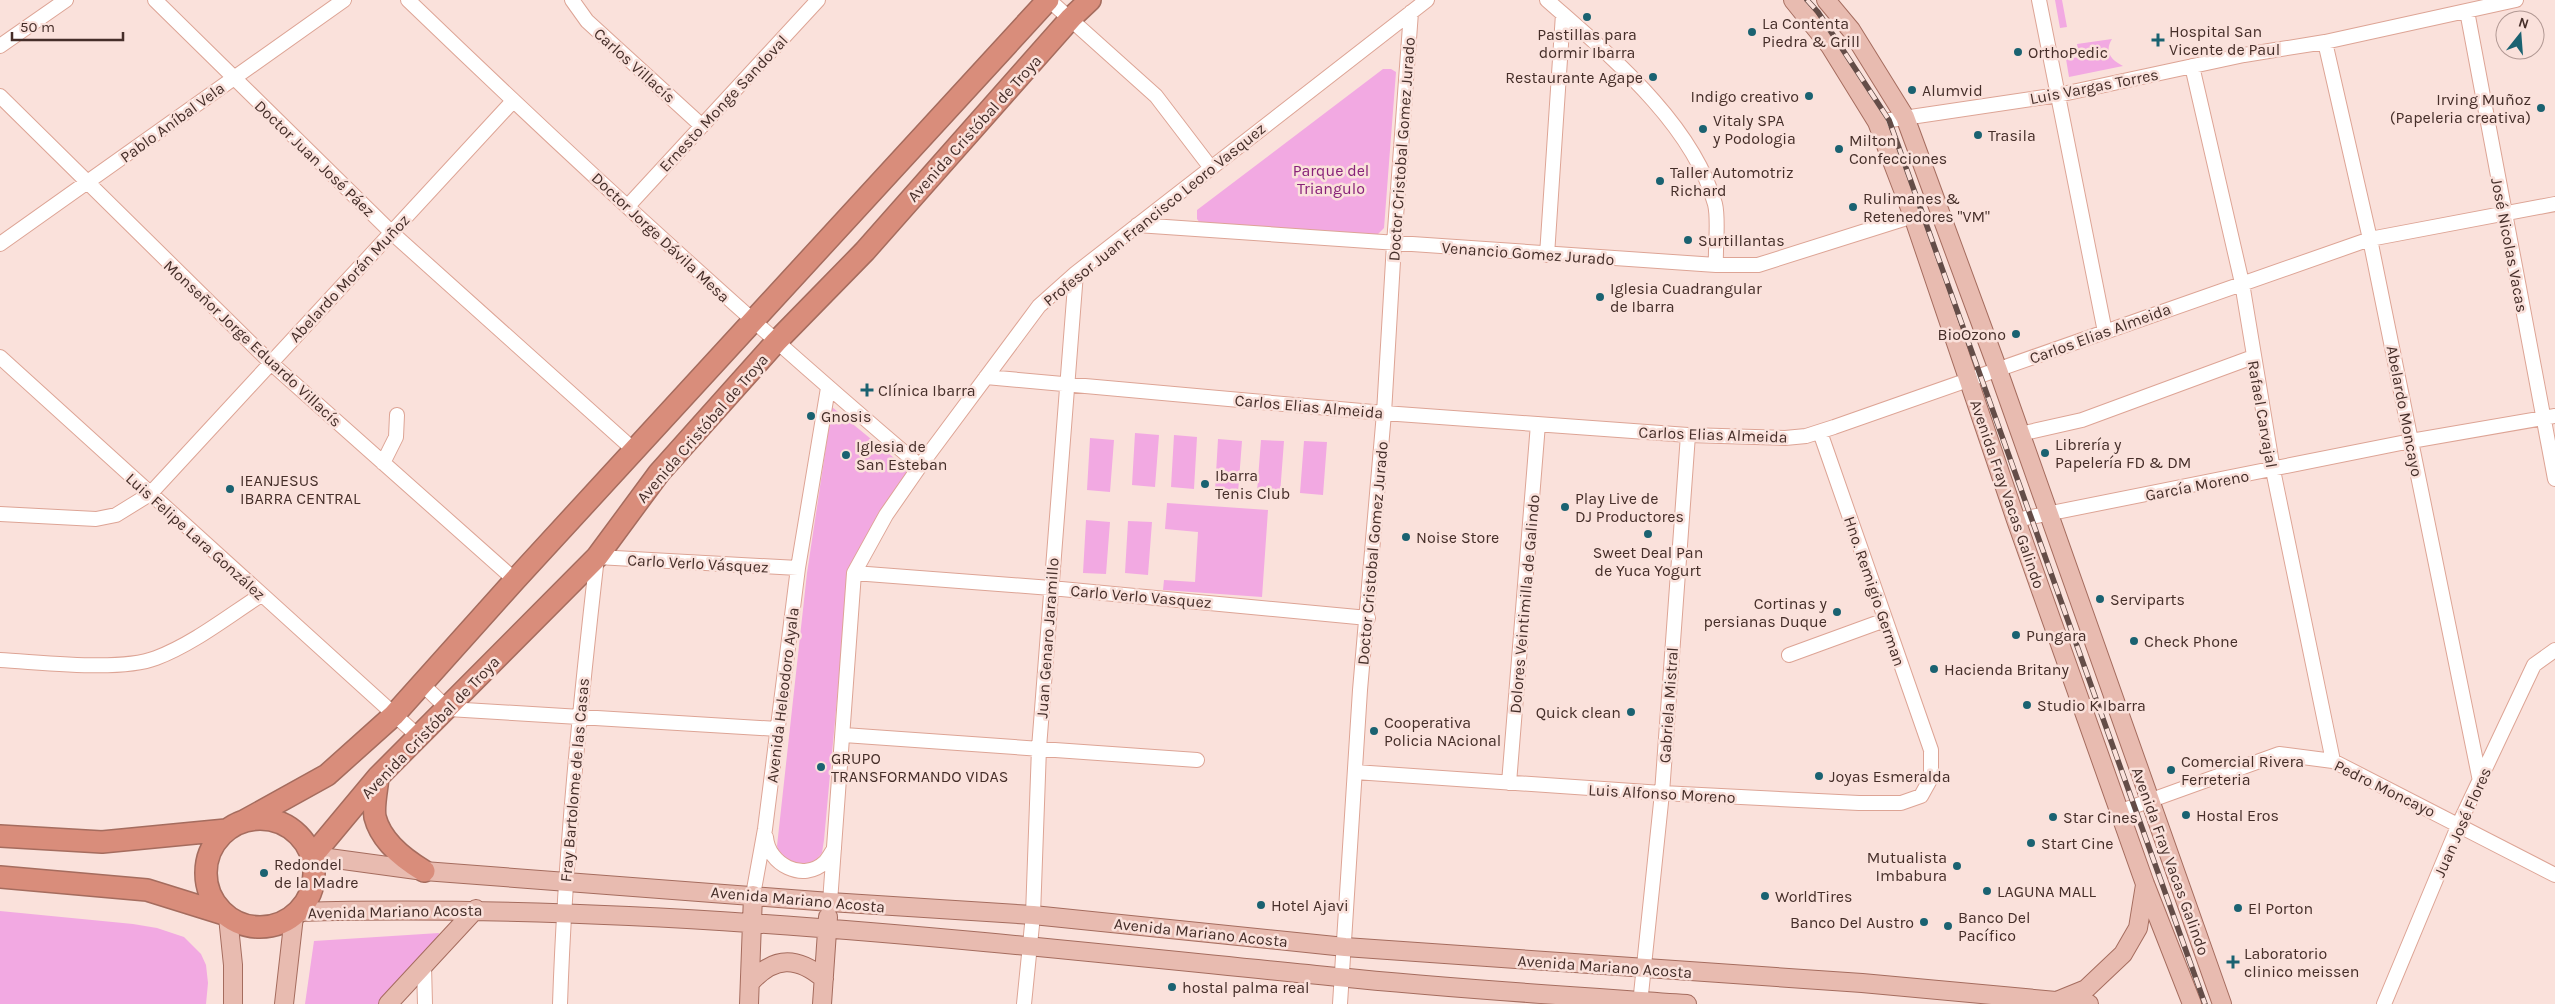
<svg xmlns="http://www.w3.org/2000/svg" width="2555" height="1004" font-family="Karla,sans-serif">
<style>
.green{fill:#f2a9e2}
.lines{fill:none;stroke-linecap:round;stroke-linejoin:round}
.minor-casing{stroke:#dda495;stroke-width:16}
.major-casing{stroke:#a56c5e;stroke-width:20}
.highway-casing{stroke:#a56c5e;stroke-width:24}
.minor{stroke:#fff;stroke-width:14}
.major{stroke:#e8bbb0;stroke-width:18}
.highway{stroke:#d98d7b;stroke-width:21}
.rail-casing{stroke:#644d48;stroke-width:5.5}
.rail{stroke:#fae1db;stroke-width:4;stroke-dasharray:11;stroke-linecap:butt}
.poi-dot{fill:#1a6271;stroke:#fae1db;stroke-width:2}
.labels{text-anchor:middle;stroke-width:5;stroke-linejoin:round;paint-order:stroke}
.poi-label{font-size:16px;fill:#452e29;stroke:#fae1db;text-anchor:start}
.street-label{font-size:16px;fill:#452e29;stroke:#fae1db}
.park-label{font-size:16px;fill:#882279;stroke:#fae1db}
</style>
<rect width="100%" height="100%" fill="#fae1db"/>
<path class="green" d="M2055,0H2062L2067,27L2060,28Z
M2112,39C2104,52 2111,60 2123,66L2069,77L2066,59L2079,57L2077,44Z
M1383,69H1391L1396,72L1384,228L1374,238L1200,223L1197,219V210Z
M832,407L910,471L849,569L824,840L822,853L810,867L781,859L777,846L807,573Z
M1135,433L1159,435L1155,487L1132,485Z
M1174,435L1197,437L1194,489L1171,487Z
M1090,438L1114,440L1110,492L1087,490Z
M1218,439L1242,441L1238,493L1215,491Z
M1261,440L1284,441L1280,494L1257,492Z
M1304,441L1327,442L1323,495L1300,493Z
M1167,503L1268,510L1262,597L1163,590L1164,580L1195,582L1198,532L1165,529Z
M1086,520L1110,522L1106,574L1083,573Z
M1128,521L1152,522L1148,575L1125,573Z
M0,911L133,924L157,928L184,937L201,954L206,965L208,983L206,1004H0Z
M439,933L437,945L378,1004H305L314,941Z"/>
<g class="lines">
<defs>
<path id="minor" d="M155,0L391,232L635,451
M408,0C574,160 744,316 920,466
M572,0L587,21L702,126
M1049,0L1156,96L1211,168
M1547,0C1609,55 1692,122 1715,204C1719,220 1715,248 1716,265
M2039,0L2105,332
M2467,11L2555,479
M2325,42L2370,239L2480,781
M0,46L66,0
M2192,66L2242,283L2273,470L2333,761
M0,96L271,363L515,580
M1877,122L2058,95L2244,55L2325,42L2516,0
M628,206L818,0
M1137,225L1716,265H1758L1913,216
M0,244L344,0
M1547,255L1563,14
M0,357L418,736
M986,377L1384,413L1688,435L1785,438L1806,436L1834,427L2370,239L2555,204
M2020,434L2082,420L2253,357
M383,463L396,437L397,415
M0,514L96,519L116,515L150,494L513,101
M2016,520L2411,441L2555,416
M854,573L1051,588L1368,618
M1789,655L1885,620
M0,660C41,662 120,672 156,658C193,644 227,617 261,595
M421,683L448,709L778,729
M844,735L1197,760
M1355,772L1662,793L1859,803H1901L1921,796L1931,778V750L1820,432
M1509,783L1538,424
M2121,811L2279,754L2333,761L2555,875
M766,837C768,864 803,883 825,862C828,859 831,853 834,849
M753,895L765,829L798,568L828,388
M830,902L854,573L886,515L920,466L1039,306L1076,273L1427,0
M424,966L425,1004
M560,1004C565,854 580,706 597,557L798,568
M1024,1004L1033,915L1039,748L1076,273
M1340,1004L1360,690L1384,413L1394,244L1411,12
M1640,1004L1662,793L1688,435
M2384,1004L2459,824L2534,665L2555,650"/>
<path id="major" d="M1793,0L1830,46L1877,122L1913,216L2016,520L2145,884L2192,1004
M1826,0L1851,30L1905,117L1998,370L2222,1004
M314,856L424,871L830,902L1033,915L1345,947L1862,983L2089,1004
M298,912C647,902 992,943 1338,977C1454,989 1571,996 1687,1004
M228,917L233,965V1004
M750,983C774,956 797,956 824,979
M2059,1000L2086,989L2123,954L2138,928L2145,885
M284,1004L294,916
M388,1004L476,909
M749,1004L753,895
M822,1004L828,917"/>
<path id="highway" d="M378,777C377,789 373,806 375,817C381,841 404,859 424,871
M206 873a54 54 0 1 1 108 0a54 54 0 1 1-108 0Z
M244,821L327,775L394,715L515,580L1048,0
M0,836L102,842L226,830
M313,855L378,777L597,557L659,473L776,342L865,251L1071,18L1090,0
M0,877L147,890L224,914"/>
</defs>
<use href="#minor" class="minor-casing"/>
<use href="#major" class="major-casing"/>
<use href="#highway" class="highway-casing"/>
<use href="#minor" class="minor"/>
<use href="#major" class="major"/>
<use href="#highway" class="highway"/>
<defs>
<path id="rail" d="M1807,0L1818,12L1889,120L2205,1004"/>
</defs>
<use href="#rail" class="rail-casing"/>
<use href="#rail" class="rail"/>
</g>
<g class="poi-dot">
<circle cx="1587" cy="17" r="5"/>
<circle cx="1752" cy="32" r="5"/>
<path d="M2155.5 32.5h5v5h5v5h-5v5h-5v-5h-5v-5h5z"/>
<circle cx="2018" cy="52" r="5"/>
<circle cx="1653" cy="77" r="5"/>
<circle cx="1912" cy="90" r="5"/>
<circle cx="1809" cy="96" r="5"/>
<circle cx="2541" cy="108" r="5"/>
<circle cx="1703" cy="129" r="5"/>
<circle cx="1978" cy="135" r="5"/>
<circle cx="1839" cy="149" r="5"/>
<circle cx="1660" cy="181" r="5"/>
<circle cx="1853" cy="207" r="5"/>
<circle cx="1688" cy="240" r="5"/>
<circle cx="1600" cy="297" r="5"/>
<circle cx="2016" cy="334" r="5"/>
<path d="M864.5 382.5h5v5h5v5h-5v5h-5v-5h-5v-5h5z"/>
<circle cx="811" cy="416" r="5"/>
<circle cx="2045" cy="453" r="5"/>
<circle cx="846" cy="455" r="5"/>
<circle cx="1205" cy="484" r="5"/>
<circle cx="230" cy="489" r="5"/>
<circle cx="1565" cy="507" r="5"/>
<circle cx="1648" cy="534" r="5"/>
<circle cx="1406" cy="537" r="5"/>
<circle cx="2100" cy="599" r="5"/>
<circle cx="1837" cy="612" r="5"/>
<circle cx="2016" cy="635" r="5"/>
<circle cx="2134" cy="641" r="5"/>
<circle cx="1934" cy="669" r="5"/>
<circle cx="2027" cy="705" r="5"/>
<circle cx="1631" cy="712" r="5"/>
<circle cx="1374" cy="731" r="5"/>
<circle cx="821" cy="767" r="5"/>
<circle cx="2171" cy="770" r="5"/>
<circle cx="1819" cy="776" r="5"/>
<circle cx="2186" cy="815" r="5"/>
<circle cx="2053" cy="817" r="5"/>
<circle cx="2031" cy="843" r="5"/>
<circle cx="1957" cy="866" r="5"/>
<circle cx="264" cy="873" r="5"/>
<circle cx="1987" cy="891" r="5"/>
<circle cx="1765" cy="896" r="5"/>
<circle cx="1261" cy="905" r="5"/>
<circle cx="2238" cy="908" r="5"/>
<circle cx="1924" cy="922" r="5"/>
<circle cx="1948" cy="926" r="5"/>
<path d="M2230.5 954.5h5v5h5v5h-5v5h-5v-5h-5v-5h5z"/>
<circle cx="1172" cy="987" r="5"/>
</g>
<g class="labels">
<g class="poi-label">
<text x="1762" y="29">La Contenta<tspan x="1762" dy="18">Piedra &amp; Grill</tspan></text>
<text x="2169" y="37">Hospital San<tspan x="2169" dy="18">Vicente de Paul</tspan></text>
<text x="1587" y="40" text-anchor="middle">Pastillas para<tspan x="1587" dy="18">dormir Ibarra</tspan></text>
<text x="2028" y="58">OrthoPedic</text>
<text x="1643" y="83" text-anchor="end">Restaurante Agape</text>
<text x="1922" y="96">Alumvid</text>
<text x="1799" y="102" text-anchor="end">Indigo creativo</text>
<text x="2531" y="105" text-anchor="end">Irving Muñoz<tspan x="2531" dy="18">(Papeleria creativa)</tspan></text>
<text x="1713" y="126">Vitaly SPA<tspan x="1713" dy="18">y Podologia</tspan></text>
<text x="1988" y="141">Trasila</text>
<text x="1849" y="146">Milton<tspan x="1849" dy="18">Confecciones</tspan></text>
<text x="1670" y="178">Taller Automotriz<tspan x="1670" dy="18">Richard</tspan></text>
<text x="1863" y="204">Rulimanes &amp;<tspan x="1863" dy="18">Retenedores "VM"</tspan></text>
<text x="1698" y="246">Surtillantas</text>
<text x="1610" y="294">Iglesia Cuadrangular<tspan x="1610" dy="18">de Ibarra</tspan></text>
<text x="2006" y="340" text-anchor="end">BioOzono</text>
<text x="878" y="396">Clínica Ibarra</text>
<text x="821" y="422">Gnosis</text>
<text x="2055" y="450">Librería y<tspan x="2055" dy="18">Papelería FD &amp; DM</tspan></text>
<text x="856" y="452">Iglesia de<tspan x="856" dy="18">San Esteban</tspan></text>
<text x="1215" y="481">Ibarra<tspan x="1215" dy="18">Tenis Club</tspan></text>
<text x="240" y="486">IEANJESUS<tspan x="240" dy="18">IBARRA CENTRAL</tspan></text>
<text x="1575" y="504">Play Live de<tspan x="1575" dy="18">DJ Productores</tspan></text>
<text x="1416" y="543">Noise Store</text>
<text x="1648" y="558" text-anchor="middle">Sweet Deal Pan<tspan x="1648" dy="18">de Yuca Yogurt</tspan></text>
<text x="2110" y="605">Serviparts</text>
<text x="1827" y="609" text-anchor="end">Cortinas y<tspan x="1827" dy="18">persianas Duque</tspan></text>
<text x="2026" y="641">Pungara</text>
<text x="2144" y="647">Check Phone</text>
<text x="1944" y="675">Hacienda Britany</text>
<text x="2037" y="711">Studio K Ibarra</text>
<text x="1621" y="718" text-anchor="end">Quick clean</text>
<text x="1384" y="728">Cooperativa<tspan x="1384" dy="18">Policia NAcional</tspan></text>
<text x="831" y="764">GRUPO<tspan x="831" dy="18">TRANSFORMANDO VIDAS</tspan></text>
<text x="2181" y="767">Comercial Rivera<tspan x="2181" dy="18">Ferreteria</tspan></text>
<text x="1829" y="782">Joyas Esmeralda</text>
<text x="2196" y="821">Hostal Eros</text>
<text x="2063" y="823">Star Cines</text>
<text x="2041" y="849">Start Cine</text>
<text x="1947" y="863" text-anchor="end">Mutualista<tspan x="1947" dy="18">Imbabura</tspan></text>
<text x="274" y="870">Redondel<tspan x="274" dy="18">de la Madre</tspan></text>
<text x="1997" y="897">LAGUNA MALL</text>
<text x="1775" y="902">WorldTires</text>
<text x="1271" y="911">Hotel Ajavi</text>
<text x="2248" y="914">El Porton</text>
<text x="1958" y="923">Banco Del<tspan x="1958" dy="18">Pacífico</tspan></text>
<text x="1914" y="928" text-anchor="end">Banco Del Austro</text>
<text x="2244" y="959">Laboratorio<tspan x="2244" dy="18">clinico meissen</tspan></text>
<text x="1182" y="993">hostal palma real</text>
</g>
<g class="street-label">
<text transform="translate(635 65) rotate(42)" y="6">Carlos Villacís</text>
<text transform="translate(2094 86) rotate(-11)" y="6">Luis Vargas Torres</text>
<text transform="translate(723 103) rotate(-47)" y="6">Ernesto Monge Sandoval</text>
<text transform="translate(172 122) rotate(-36)" y="6">Pablo Aníbal Vela</text>
<text transform="translate(974 128) rotate(-48)" y="6">Avenida Cristóbal de Troya</text>
<text transform="translate(1401 149) rotate(-86)" y="6">Doctor Cristobal Gomez Jurado</text>
<text transform="translate(315 158) rotate(44)" y="6">Doctor Juan José Páez</text>
<text transform="translate(1154 214) rotate(-39)" y="6">Profesor Juan Francisco Leoro Vasquez</text>
<text transform="translate(661 237) rotate(43)" y="6">Doctor Jorge Dávila Mesa</text>
<text transform="translate(2510 245) rotate(79)" y="6">José Nicolas Vacas</text>
<text transform="translate(1528 253) rotate(4)" y="6">Venancio Gomez Jurado</text>
<text transform="translate(349 278) rotate(-47)" y="6">Abelardo Morán Muñoz</text>
<text transform="translate(2100 333) rotate(-20)" y="6">Carlos Elias Almeida</text>
<text transform="translate(253 343) rotate(43)" y="6">Monseñor Jorge Eduardo Villacís</text>
<text transform="translate(1309 406) rotate(5)" y="6">Carlos Elias Almeida</text>
<text transform="translate(2405 411) rotate(79)" y="6">Abelardo Moncayo</text>
<text transform="translate(2263 414) rotate(80)" y="6">Rafael Carvajal</text>
<text transform="translate(702 428) rotate(-49)" y="6">Avenida Cristóbal de Troya</text>
<text transform="translate(1713 434) rotate(2)" y="6">Carlos Elias Almeida</text>
<text transform="translate(2197 485) rotate(-11)" y="6">García Moreno</text>
<text transform="translate(2008 494) rotate(71)" y="6">Avenida Fray Vacas Galindo</text>
<text transform="translate(196 536) rotate(42)" y="6">Luis Felipe Lara González</text>
<text transform="translate(1372 553) rotate(-85)" y="6">Doctor Cristobal Gomez Jurado</text>
<text transform="translate(698 563) rotate(3)" y="6">Carlo Verlo Vásquez</text>
<text transform="translate(1875 591) rotate(71)" y="6">Hno. Remigio German</text>
<text transform="translate(1141 596) rotate(5)" y="6">Carlo Verlo Vasquez</text>
<text transform="translate(1524 604) rotate(-85)" y="6">Dolores Veintimilla de Galindo</text>
<text transform="translate(1047 638) rotate(-86)" y="6">Juan Genaro Jaramillo</text>
<text transform="translate(782 695) rotate(-83)" y="6">Avenida Heleodoro Ayala</text>
<text transform="translate(1668 705) rotate(-86)" y="6">Gabriela Mistral</text>
<text transform="translate(430 727) rotate(-46)" y="6">Avenida Cristóbal de Troya</text>
<text transform="translate(574 780) rotate(-85)" y="6">Fray Bartolome de las Casas</text>
<text transform="translate(2385 788) rotate(26)" y="6">Pedro Moncayo</text>
<text transform="translate(1662 793) rotate(3)" y="6">Luis Alfonso Moreno</text>
<text transform="translate(2462 822) rotate(-66)" y="6">Juan José Flores</text>
<text transform="translate(2171 861) rotate(70)" y="6">Avenida Fray Vacas Galindo</text>
<text transform="translate(798 899) rotate(5)" y="6">Avenida Mariano Acosta</text>
<text transform="translate(395 911) rotate(-1)" y="6">Avenida Mariano Acosta</text>
<text transform="translate(1201 932) rotate(6)" y="6">Avenida Mariano Acosta</text>
<text transform="translate(1605 966) rotate(4)" y="6">Avenida Mariano Acosta</text>
</g>
<g class="park-label">
<text x="1331" y="176">Parque del<tspan x="1331" dy="18">Triangulo</tspan></text>
</g>
</g>
<g transform="translate(2520 35) rotate(17)"><circle r="24" fill="#fae1db" stroke="#b29994"/>
<path d="M0-4L9 19L0 12L-9 19Z" fill="#1a6271"/>
<text y="-8" font-size="14" font-weight="bold" text-anchor="middle" fill="#452e29">N</text>
</g>
<path d="M12 32v8h111v-8" fill="none" stroke="#452e29" stroke-width="2.5"/>
<text x="20" y="32" font-size="15" fill="#452e29" stroke="#fae1db" stroke-width="4" paint-order="stroke">50 m</text>
</svg>
